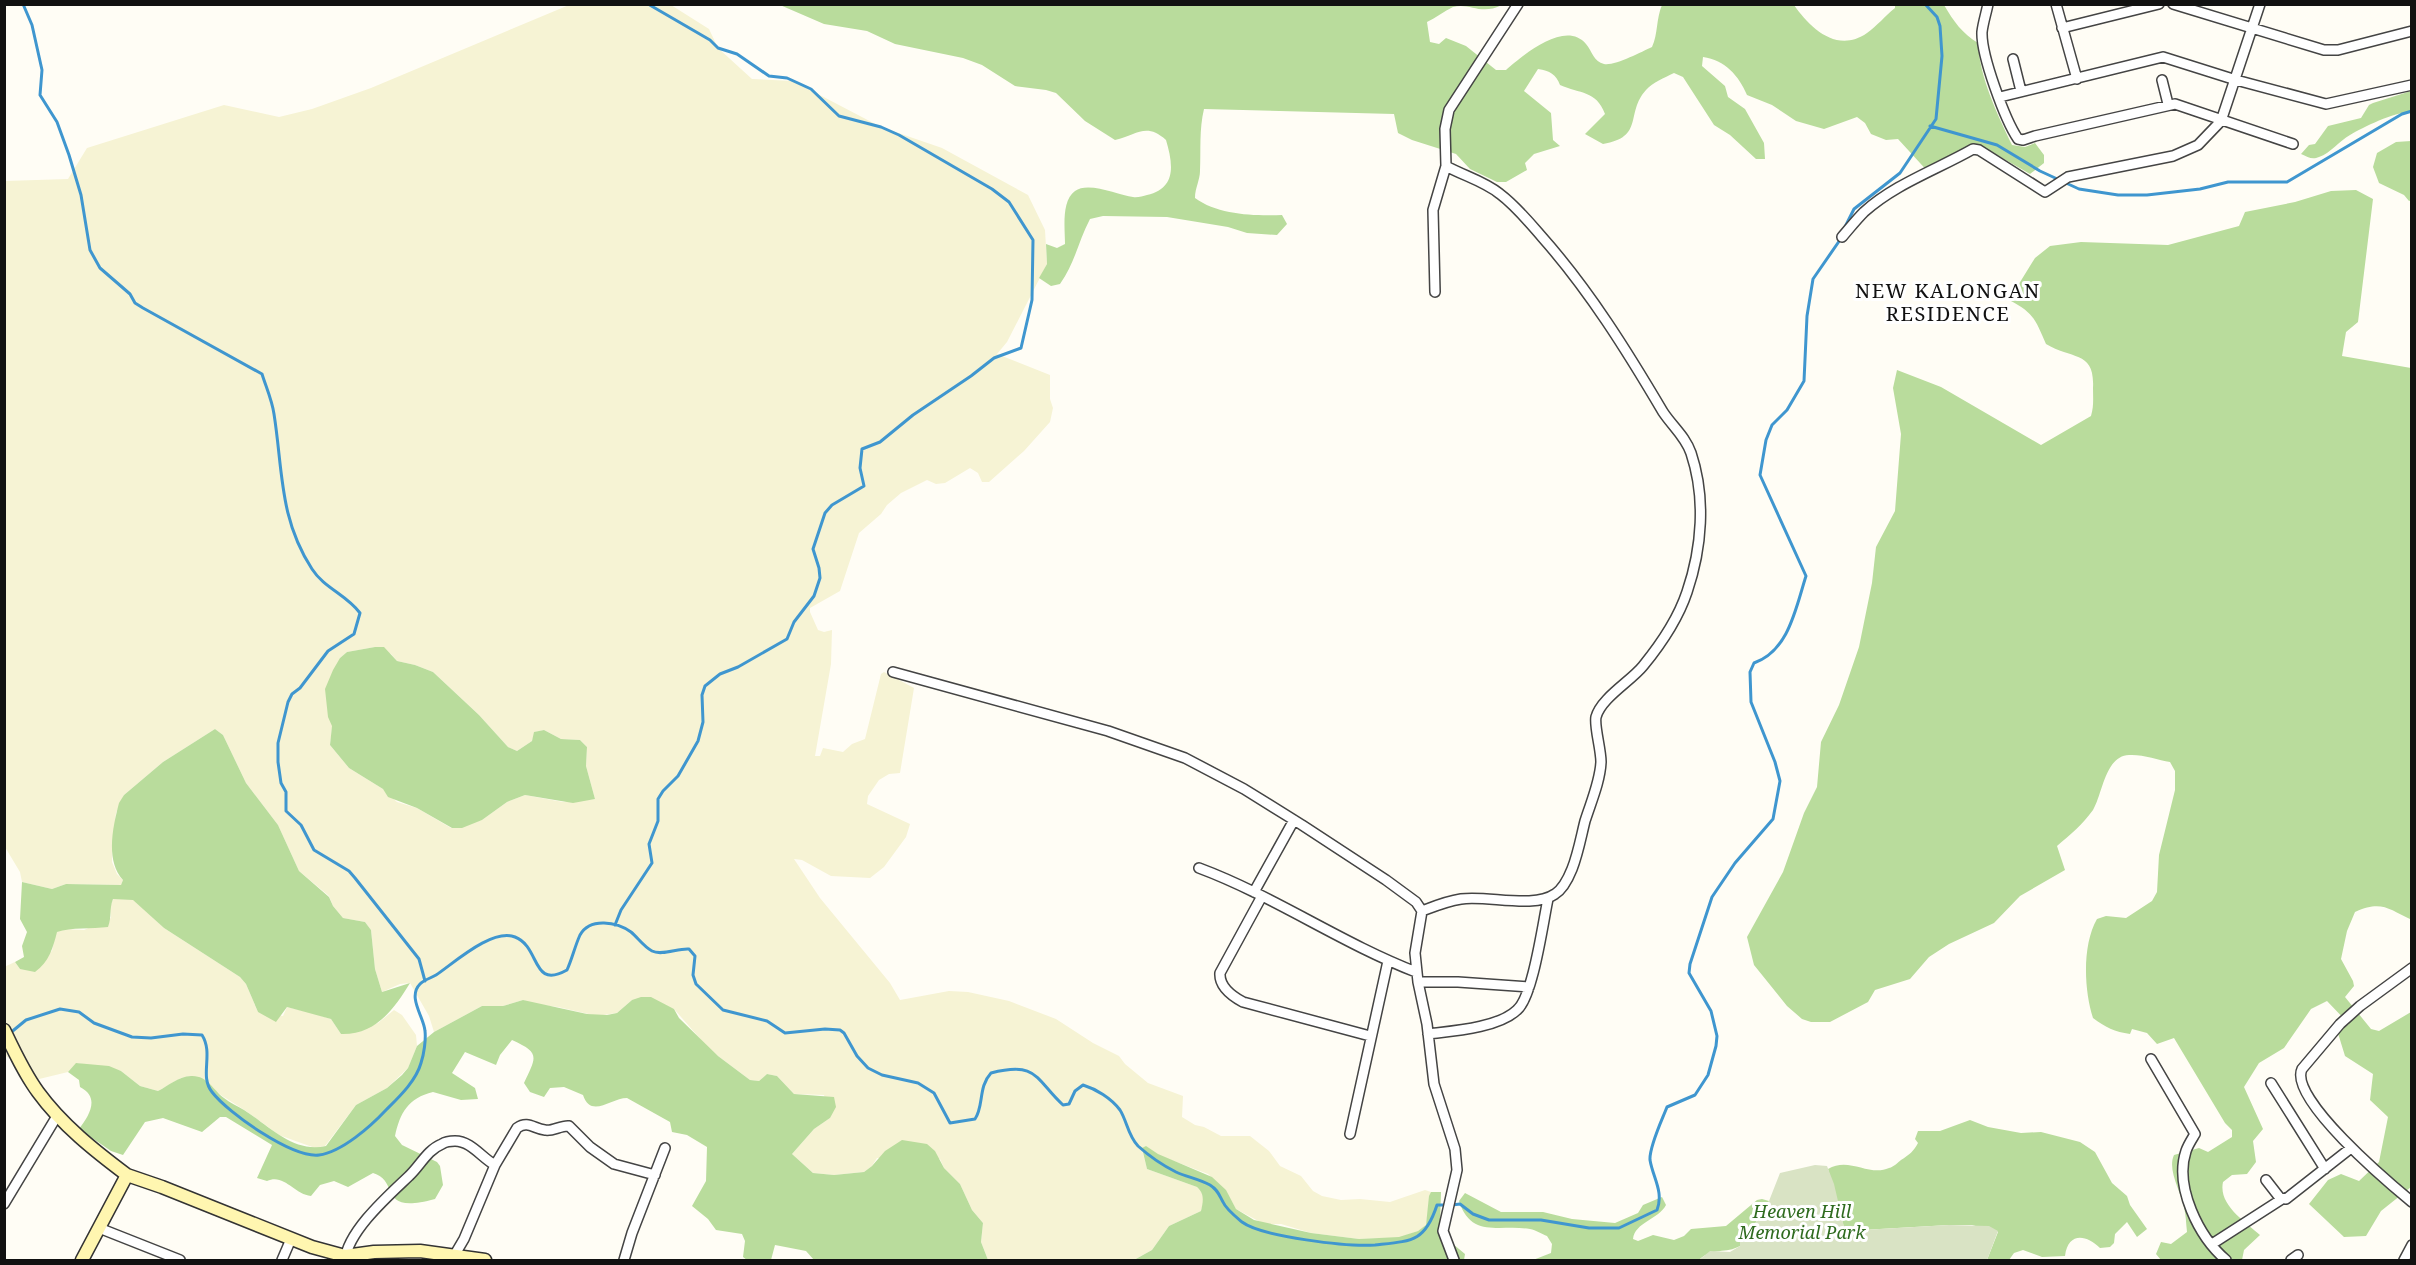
<svg xmlns="http://www.w3.org/2000/svg" width="2416" height="1265" font-family="'Noto Serif',serif">
<style>
.farmland{fill:#f6f3d4;fill-rule:evenodd}
.forest{fill:#b9dc9c}
.cemetery{fill:#d9e3c4}
.lines{fill:none;stroke-linecap:round;stroke-linejoin:round}
.stream{stroke:#3f96cf;stroke-width:3}
.street-casing{stroke:#444;stroke-width:12}
.secondary-casing{stroke:#333;stroke-width:15}
.street{stroke:#fff;stroke-width:9}
.secondary{stroke:#fff6b0;stroke-width:12}
.labels{text-anchor:middle;stroke-width:6;stroke-linejoin:round;paint-order:stroke}
.park-label{font-size:18px;font-style:italic;fill:#2f6b1f;stroke:#fff}
.neighbourhood-label{font-size:20px;letter-spacing:1.5px;fill:#111;stroke:#fff}
</style>
<rect width="100%" height="100%" fill="#fffdf5"/>
<path class="farmland" d="M569,5H671L709,29L718,48L752,79L793,81L881,127L942,148L1028,195L1045,230L1047,264L1007,342L997,354L1050,375V399L1053,408L1050,422L1024,451L989,482H982L978,473L970,468L945,483L936,484L927,480L901,493L887,505L881,514L859,533L840,591L810,608V612L818,630L824,632L832,630L831,664L815,756H820L823,748L843,752L852,744L865,739L881,674L884,672L914,688L900,773L889,774L879,780L868,796L867,804L910,824L906,837L884,867L870,878L831,876L802,860L794,859L820,898L890,983L900,1000L949,991L968,992L1009,1001L1056,1019L1093,1043L1119,1056L1125,1064L1148,1083L1183,1096L1182,1117L1195,1125L1204,1127L1221,1136H1250L1269,1151L1280,1166L1301,1176L1313,1191L1322,1196L1341,1200L1360,1199L1390,1202L1425,1190L1431,1192L1426,1225L1423,1229L1399,1238L1359,1239L1311,1233L1281,1224H1264L1236,1209L1225,1190L1208,1174L1142,1149L1147,1169L1197,1187L1201,1190L1204,1200L1201,1211L1169,1226L1152,1250L1134,1260H988L981,1242L983,1223L972,1210L960,1184L944,1168L940,1159L877,1158L872,1166L864,1172L834,1175L813,1173L792,1154L814,1129L830,1118L824,1095L794,1094L777,1076L767,1074L759,1081L750,1080L710,1050L674,1009L632,1000L617,1013L597,1016L558,1007L533,1004L523,1000L503,1006H482L434,1032L429,1016L410,983L400,984L382,992L375,969L371,930L365,922L343,918L333,906L329,896L299,871L278,825L246,783L223,735L215,729L163,762L124,795L116,813L112,849V862L117,874L123,880L121,885L66,884L52,889L22,882L20,872L5,847V181L68,179L87,148L224,105L279,117L312,109L371,88ZM375,647L391,654L397,661L415,665L433,672L479,715L508,747L517,751L532,741L535,732L544,730L561,739L580,740L587,747L586,766L595,799L563,802L525,795L507,802L482,820L451,828L417,808L397,802L383,789L349,768L330,745L340,658L347,652Z
M113,899H133L164,928L240,977L246,984L258,1012L283,1016L287,1007L312,1013L331,1019L341,1034L378,1023L394,1010L402,1015L416,1035L417,1046L408,1068L387,1088L356,1105L325,1146L315,1148L279,1135L246,1111L191,1076L181,1078L158,1091L140,1086L121,1071L77,1063L68,1072L35,1080L5,1055L4,967L15,962L20,969L52,951L56,932L65,929L84,930L111,918L110,908Z"/>
<path class="forest" d="M780,5H1502C1480,16 1470,2 1453,7C1444,11 1436,18 1427,22L1430,42L1439,44L1446,38L1466,46L1496,70H1506C1522,56 1565,19 1586,44C1592,51 1594,62 1604,64C1615,66 1641,52 1652,47C1658,34 1656,19 1662,5H1794C1810,28 1837,54 1867,33C1877,26 1885,16 1895,8V5H1944C1954,22 1962,33 1978,43C1980,79 1997,113 2012,145L2025,147L2035,143L2044,155V163L2030,174L1978,144C1970,148 1970,153 1964,158C1955,166 1942,171 1931,175L1898,139L1886,140L1871,134L1865,123L1857,117L1824,129L1796,121L1772,105L1747,95C1739,76 1725,60 1703,57L1702,66L1725,86L1728,97L1745,109L1764,143L1765,159H1756L1730,135L1714,125L1683,77L1674,73C1664,78 1653,82 1646,90C1625,113 1645,137 1603,144L1585,134L1605,114C1596,90 1580,94 1560,85C1556,74 1550,71 1538,69L1524,91L1551,113L1553,140L1560,146L1534,154L1525,163L1527,170L1506,182H1497L1470,169L1456,154L1412,140L1398,133L1394,114L1204,109C1199,130 1201,149 1200,171C1200,180 1195,188 1195,198C1218,215 1254,216 1282,215L1287,224L1277,235L1247,233L1228,227L1167,217L1103,216L1090,219C1078,242 1075,263 1060,284L1051,286L1039,278L1047,264L1046,244L1057,248L1065,244C1065,229 1061,201 1075,191C1088,181 1119,195 1133,197C1137,198 1143,196 1147,195C1177,188 1173,164 1166,140C1146,122 1137,135 1115,140L1085,121L1056,93L1046,90L1015,86L982,65L963,58L895,44L867,31L824,24Z
M2411,91V112C2397,111 2363,127 2350,135C2339,141 2331,153 2319,157C2312,160 2308,157 2301,154L2309,145L2315,144L2328,126L2361,118L2369,105L2373,103Z
M2411,141L2412,200L2409,201L2404,195L2379,183L2373,167L2377,153L2396,142Z
M2356,190L2373,199L2358,322L2346,332L2342,356L2411,368L2412,920C2388,909 2382,900 2355,912L2347,931L2341,959L2353,981L2354,986L2345,997L2371,1029L2379,1031L2411,1012V1187L2381,1211L2366,1236L2344,1237L2309,1204L2328,1180L2341,1174L2359,1181L2379,1162L2388,1117L2370,1100L2373,1074L2345,1056L2337,1030L2349,1024L2327,1001L2311,1009L2284,1048L2259,1063L2244,1087L2263,1129L2253,1141L2256,1162L2247,1174L2232,1175L2223,1182C2218,1205 2246,1222 2260,1235L2244,1250L2242,1260H2161L2156,1254L2161,1242L2171,1244L2187,1232C2186,1224 2186,1215 2184,1207C2181,1192 2167,1170 2174,1155L2199,1148L2208,1152L2232,1137V1130L2225,1123L2174,1038L2157,1044L2147,1033L2132,1029L2130,1034C2115,1032 2105,1027 2093,1018C2084,990 2082,945 2097,919L2106,916L2126,918L2152,901L2157,892L2159,855L2175,790V771L2170,762C2158,760 2142,754 2129,755C2105,756 2103,793 2093,810C2083,824 2070,835 2057,846L2065,870L2020,896L1994,923L1949,944L1929,957L1910,979L1875,990L1868,1002L1830,1022H1811L1802,1019L1787,1006L1754,965L1747,937L1783,872L1804,813L1817,787L1821,742L1839,705L1859,647L1872,583L1876,547L1895,511L1901,434L1893,388L1897,370L1941,387L2041,445L2091,416C2094,406 2093,398 2093,388C2095,350 2072,360 2046,344C2035,319 2034,313 2009,300L2035,258L2050,246L2081,242L2168,245L2239,226L2245,212L2295,202L2331,191Z
M375,647H384L397,661L415,665L433,672L479,715L508,747L517,751L532,741L534,732L544,730L561,739L580,740L587,747L586,766L595,799L573,803L525,795L507,802L482,820L462,828H452L417,808L388,797L383,789L349,768L330,745L332,726L328,717L325,689L333,670L340,658L347,652Z
M215,729L223,735L246,783L278,825L299,871L329,897L333,906L343,918L365,922L371,930L375,969L382,992L410,983C394,1009 376,1035 341,1034L331,1019L287,1007L276,1022L258,1012L246,984L240,977L164,928L133,900L113,899C109,909 112,917 108,927C92,929 71,927 57,932C53,948 49,962 35,972L20,969L15,962L24,957L22,946L27,932L20,919L22,882L52,889L66,884L121,885L123,880C105,861 113,826 119,803L124,795L163,762Z
M641,997H651L674,1009L679,1018L718,1056L750,1080L759,1081L767,1074L777,1076L794,1094L834,1097L836,1107L830,1118L814,1129L792,1154L813,1173L834,1175L864,1172L872,1166L885,1151L902,1140L927,1144L935,1151L944,1168L960,1184L972,1210L983,1223L981,1242L988,1260H814L806,1251L775,1245L771,1260H747L743,1257L745,1241L742,1234L716,1230L708,1219L692,1206L706,1181L707,1147L687,1135L672,1132L670,1122L627,1098C611,1098 591,1119 583,1095L564,1087L550,1088L544,1097L530,1092L524,1083C536,1057 541,1053 512,1040L500,1055L496,1065L465,1052L452,1073L475,1088L478,1099L461,1100L433,1092C408,1098 400,1113 395,1136L402,1145L437,1162L440,1166L443,1185L435,1199C376,1215 401,1181 373,1173L348,1187L334,1181L320,1185L311,1196C294,1194 284,1173 267,1181L257,1178L272,1145L226,1117H220L202,1132L163,1118L145,1122L123,1155L111,1151L79,1129C90,1115 100,1097 80,1087L79,1080L68,1072L76,1063L109,1066L121,1071L140,1086L158,1091C168,1086 179,1076 191,1076C207,1075 213,1090 224,1098C230,1103 238,1106 244,1110C268,1125 294,1154 326,1146L356,1105L387,1088L402,1075L408,1068L417,1046L434,1032L482,1006H503L523,1000L587,1014L607,1015L617,1013L632,1000Z
M1970,1120L1988,1127L2021,1133L2041,1132L2080,1142L2095,1152L2112,1183L2127,1196L2130,1205L2147,1229L2137,1237L2127,1222L2115,1234L2114,1243L2110,1247L2100,1248C2086,1234 2068,1232 2065,1256L2042,1257L2023,1250L2014,1253L2009,1260H1987L1998,1232L1972,1225H1949L1845,1231L1828,1169C1849,1156 1869,1177 1889,1168C1894,1167 1898,1162 1901,1160C1909,1155 1914,1151 1918,1143L1915,1139L1918,1131H1940Z
M1146,1146L1158,1154L1212,1177L1226,1190L1236,1209L1254,1220L1311,1233L1359,1239L1399,1237L1418,1231L1426,1225L1429,1196L1431,1192H1441L1440,1227L1453,1244L1465,1254L1464,1260H1134L1152,1250L1169,1226L1201,1211C1203,1202 1205,1194 1197,1187L1147,1169L1142,1148Z
M1465,1193L1501,1212H1543L1572,1219L1615,1223L1638,1213L1643,1205L1662,1197L1666,1205C1658,1220 1635,1222 1633,1239L1638,1241L1653,1235L1674,1240L1684,1236L1691,1229L1726,1226L1757,1200L1762,1199L1769,1201L1753,1227L1740,1241V1246C1726,1254 1712,1247 1699,1260H1533L1551,1253L1552,1244L1547,1236C1542,1234 1536,1230 1530,1229C1500,1224 1471,1239 1459,1201Z"/>
<path class="cemetery" d="M1815,1165L1827,1166L1834,1184L1845,1231L1949,1225L1989,1226L1998,1231L1987,1260H1699L1710,1251L1730,1252L1740,1246V1241L1753,1227L1769,1201L1780,1173Z"/>
<g class="lines">
<path class="stream" d="M23,4L32,25L42,70L40,95L57,122L69,155L81,195L90,250L100,268L130,294L135,303L143,308L262,374C266,387 272,400 274,414C283,471 279,518 312,569C324,588 347,595 360,613L354,634L328,651L300,688L292,694L288,702L278,743V762L281,783L286,792V811L301,825L314,850L349,871L355,878L419,959L425,981
M1930,126L1997,145L2040,171L2079,189L2118,195H2147L2200,189L2228,182H2287L2402,114L2412,111
M1843,231L1854,209L1900,173L1936,119L1942,56L1940,26L1937,17L1925,4
M615,925L621,910L652,863L649,844L658,821V799L663,791L678,776L698,741L703,722L702,695L705,686L720,674L738,667L787,639L794,622L814,596L820,578L819,568L813,549L825,513L832,505L864,486L860,468L862,449L880,442L913,415L971,376L994,358L1021,348L1032,300L1033,240L1009,202L992,189L899,135L881,127L839,116L811,89L787,78L769,76L737,54L718,48L710,40L648,4
M9,1034L26,1020L60,1009L79,1012L94,1023L132,1037L151,1038L183,1034L202,1035C214,1054 199,1076 212,1092C228,1113 292,1158 319,1155C342,1152 371,1126 386,1110C399,1097 416,1081 421,1063C424,1054 426,1040 425,1031C424,1017 407,997 420,984C424,980 431,978 436,975C454,963 492,928 515,937C541,947 531,990 567,970C572,959 575,946 580,935C590,917 617,922 631,932C638,938 644,947 652,951C662,956 678,948 689,949L695,956L693,975L696,984L723,1010L767,1021L785,1033L825,1029L840,1030L844,1033L857,1056L868,1068L882,1075L918,1083L934,1093L950,1123L975,1119C984,1106 978,1087 991,1073C1038,1061 1035,1079 1063,1105L1069,1104L1075,1091L1083,1085C1096,1089 1111,1098 1120,1110C1127,1121 1128,1136 1138,1146C1148,1155 1164,1166 1176,1172C1187,1177 1199,1179 1210,1185C1218,1190 1219,1195 1223,1202C1226,1209 1236,1217 1242,1222C1262,1237 1349,1247 1375,1245C1412,1241 1425,1242 1437,1205H1446
M1452,1205L1460,1204L1473,1214L1489,1220H1541L1589,1228H1619L1657,1210C1664,1192 1653,1178 1650,1160C1649,1147 1662,1120 1667,1107L1695,1095L1708,1075L1716,1046L1717,1036L1711,1011L1689,973L1690,964L1712,897L1735,863L1773,819L1780,781L1775,762L1751,702L1750,672L1754,663C1789,651 1796,607 1806,576L1760,475L1766,440L1772,425L1787,410L1804,381L1807,316L1813,279L1842,237"/>
<defs>
<path id="street" d="M1988,4C1986,14 1983,23 1982,32C1981,55 2005,120 2018,139L2023,140L2035,136L2175,104L2293,144
M2056,4L2077,79
M2173,4L2324,50H2338L2412,31
M2062,28L2159,4
M2013,59L2021,91
M2162,80L2168,104
M2000,97L2163,57L2236,80L2326,104L2412,85
M1842,237C1849,229 1856,220 1864,212C1895,184 1936,170 1973,149L1979,150L2045,192L2068,177L2173,156L2198,145L2221,121L2260,4
M1435,292L1433,210L1446,166
M893,672L1108,731L1185,758L1244,789L1302,825L1386,880L1416,902L1422,911
M1199,868C1274,896 1341,943 1416,972
M1254,892L1294,820
M1262,896L1220,973C1219,987 1232,996 1243,1002L1370,1036
M2412,968L2360,1006L2340,1024L2302,1069C2288,1098 2389,1183 2412,1202
M1418,982H1458L1529,987
M1428,1034C1453,1031 1498,1028 1517,1010C1533,997 1543,922 1548,899
M2151,1059L2195,1134C2192,1139 2188,1145 2186,1151C2174,1187 2199,1237 2226,1260
M2271,1083L2325,1169
M1350,1134L1388,961
M2266,1180L2280,1198L2286,1199L2351,1148
M4,1204L57,1116
M99,1228L180,1260
M2212,1244L2282,1199
M454,1256L464,1239L495,1165L517,1128C528,1120 534,1129 545,1130C552,1132 561,1125 569,1126L590,1147L614,1164L655,1175
M282,1260L291,1239
M345,1260C348,1231 388,1196 409,1176C420,1166 427,1150 442,1144C445,1142 452,1141 455,1141C471,1141 482,1158 495,1165
M624,1260L632,1233L665,1148
M1454,1260L1443,1231L1457,1170L1455,1149L1434,1084L1427,1024L1418,982L1415,953L1422,911C1435,906 1447,901 1461,899C1487,895 1534,909 1555,894C1563,889 1568,879 1572,869C1578,854 1581,837 1585,821C1591,802 1600,782 1601,762C1601,749 1594,726 1596,717C1601,698 1631,681 1643,666C1661,644 1678,619 1687,592C1702,548 1706,498 1691,453C1685,436 1673,427 1663,412C1627,351 1589,290 1542,237C1529,222 1516,206 1500,194C1484,181 1464,176 1446,166L1445,129L1449,110L1518,4
M2291,1260L2298,1255
M2404,1260L2412,1245"/>
<path id="secondary" d="M4,1030C14,1051 24,1073 38,1092C62,1125 95,1151 127,1175L82,1260
M127,1175L162,1187L312,1247L345,1256L374,1252L420,1251L485,1260"/>
</defs>
<use href="#street" class="street-casing"/>
<use href="#secondary" class="secondary-casing"/>
<use href="#street" class="street"/>
<use href="#secondary" class="secondary"/>
</g>
<g class="labels">
<g class="park-label">
<text x="1802" y="1218">Heaven Hill<tspan x="1802" dy="21">Memorial Park</tspan></text>
</g>
<g class="neighbourhood-label">
<text x="1948" y="298">NEW KALONGAN<tspan x="1948" dy="23">RESIDENCE</tspan></text>
</g>
</g>
<rect width="2416" height="1265" fill="none" stroke="#111111" stroke-width="12"/>
</svg>
